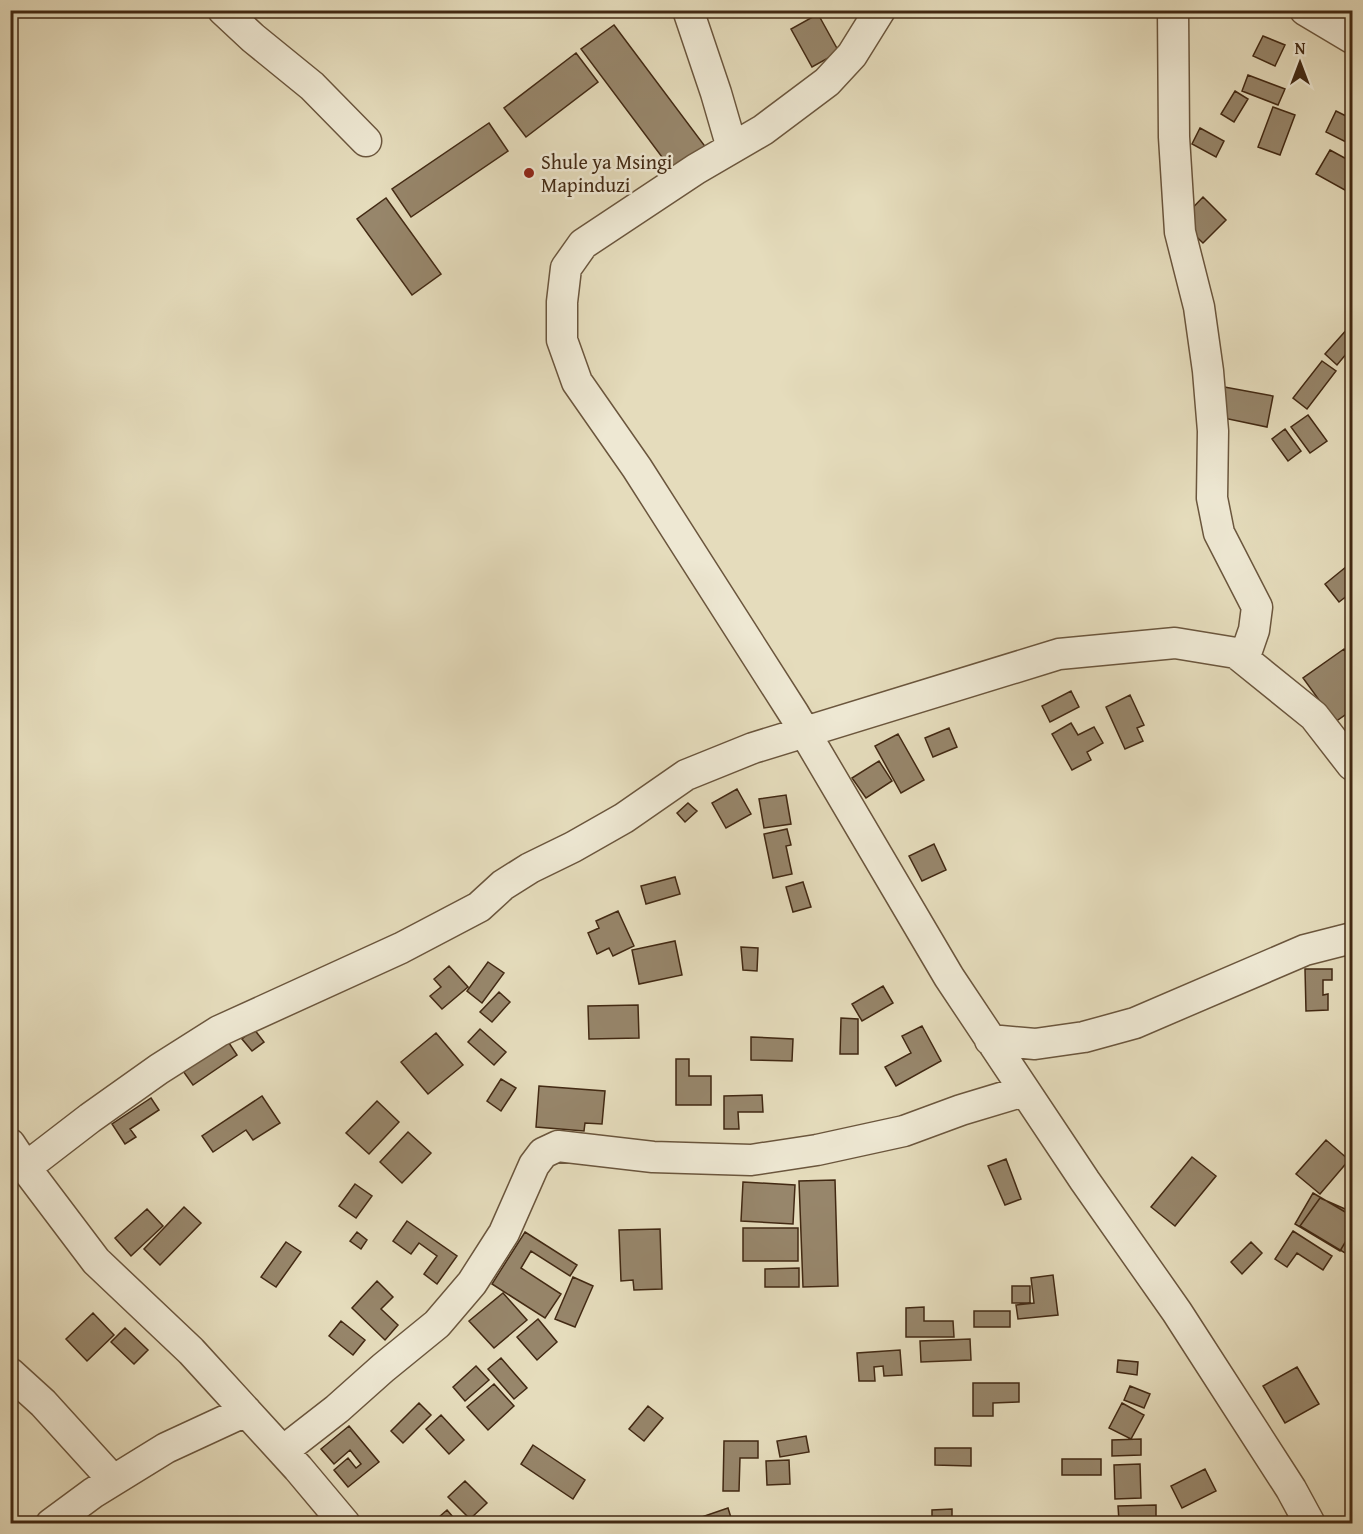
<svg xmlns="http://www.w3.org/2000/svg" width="1363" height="1534" font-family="'Gentium Book Plus',serif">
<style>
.building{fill:#97866b;stroke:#422913;stroke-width:1.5}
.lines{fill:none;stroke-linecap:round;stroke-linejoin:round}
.minor-casing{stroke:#6b563d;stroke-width:33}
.minor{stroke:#eee8d3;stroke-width:30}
.poi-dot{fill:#8f2418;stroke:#eee8d3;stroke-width:2}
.labels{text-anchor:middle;stroke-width:5;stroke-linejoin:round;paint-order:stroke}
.poi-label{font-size:20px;fill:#422913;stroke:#eee8d3;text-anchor:start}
</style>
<rect width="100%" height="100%" fill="#e5dcbc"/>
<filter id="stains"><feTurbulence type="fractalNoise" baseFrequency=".00333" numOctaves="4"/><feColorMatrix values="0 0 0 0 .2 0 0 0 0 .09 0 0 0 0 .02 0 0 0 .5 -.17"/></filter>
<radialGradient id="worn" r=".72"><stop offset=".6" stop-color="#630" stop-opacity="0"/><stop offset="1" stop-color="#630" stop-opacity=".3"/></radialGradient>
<path class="building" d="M818,14L839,52L812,67L791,29Z
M614,25L707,149L674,173L581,49Z
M1263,36L1285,45L1275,66L1253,56Z
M576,53L598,82L526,137L504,108Z
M1248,75L1285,89L1278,105L1242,91Z
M1235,91L1248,99L1234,122L1221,114Z
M1273,107L1295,115L1280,155L1258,147Z
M1336,111L1352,119V145L1326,132Z
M489,123L508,151L411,217L392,189Z
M1200,128L1224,141L1216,157L1192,144Z
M1330,150L1352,162V194L1316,174Z
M1203,197L1226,220L1203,243L1180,221Z
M386,198L441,274L412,295L357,219Z
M1348,328L1352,332V347L1337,365L1325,354Z
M1322,361L1336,371L1307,409L1293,398Z
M1219,386L1273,396L1267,427L1214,416Z
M1308,415L1327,441L1310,453L1291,427Z
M1285,429L1301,451L1288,461L1272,439Z
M1352,562V592L1339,602L1325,584Z
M1344,649L1352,662V675L1347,679L1352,687V710L1335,722L1303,678Z
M1071,691L1079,707L1050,722L1042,706Z
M1130,695L1144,725L1137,728L1143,741L1125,749L1106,707Z
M1071,723L1078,735L1094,727L1103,743L1087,752L1091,760L1072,770L1052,734Z
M949,728L957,747L933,757L925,738Z
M898,734L924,780L901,793L875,746Z
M879,761L892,781L866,798L852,778Z
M737,789L751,814L726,828L712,803Z
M786,795L791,824L764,828L759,799Z
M688,803L697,811L685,822L677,813Z
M787,829L791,845L786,846L792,874L773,878L764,834Z
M934,844L946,870L922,881L909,856Z
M675,877L680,894L646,904L641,886Z
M803,882L811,907L793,912L786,887Z
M618,911L634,946L613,956L609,948L597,954L588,933L599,928L596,921Z
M675,941L682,975L639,984L632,950Z
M741,947L758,948L757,971L743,970Z
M488,962L504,973L482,1003L467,991Z
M449,966L468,987L442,1009L430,996L441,987L434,979Z
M1305,969H1332V980H1323V995L1328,994V1010L1306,1011Z
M883,986L893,1003L862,1021L852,1004Z
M499,992L510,1002L492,1022L480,1012Z
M638,1005L639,1038L589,1039L588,1006Z
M841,1018L858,1019V1054H840Z
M922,1026L941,1061L896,1086L885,1067L911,1053L902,1036Z
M254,1029L264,1042L252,1051L242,1039Z
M480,1029L506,1052L494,1065L468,1042Z
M436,1033L463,1065L428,1094L401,1062Z
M751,1037L793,1039L792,1061L751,1060Z
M227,1040L237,1055L193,1085L183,1071Z
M676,1059H689V1076H711V1105H676Z
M501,1079L516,1088L501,1111L487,1101Z
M539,1086L605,1091L602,1124L585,1123L584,1131L536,1127Z
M762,1095L763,1112H738L739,1129H724V1096Z
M262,1096L280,1123L253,1140L246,1130L213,1152L202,1136Z
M151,1098L159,1110L130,1129L136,1137L125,1144L112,1124Z
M377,1101L399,1122L369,1154L346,1133Z
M408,1132L431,1153L402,1183L380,1162Z
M1326,1140L1349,1160L1320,1194L1296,1174Z
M1192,1157L1216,1176L1175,1226L1151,1207Z
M1006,1159L1021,1199L1005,1205L988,1166Z
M835,1180L838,1286L803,1287L799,1181Z
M743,1182L795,1185L793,1224L741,1221Z
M355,1184L372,1196L356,1218L339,1206Z
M1313,1193L1352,1216V1231L1340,1251L1295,1224Z
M1320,1198L1352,1212V1251L1350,1256L1300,1226Z
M184,1207L201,1223L160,1265L144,1249Z
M147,1209L163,1226L131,1256L115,1238Z
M407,1221L457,1256L437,1284L424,1274L437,1256L419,1243L411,1254L393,1241Z
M743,1228H798V1261H743Z
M660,1229L662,1289L634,1290L633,1280L621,1281L619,1230Z
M1293,1231L1332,1256L1323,1270L1297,1253L1287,1267L1275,1259Z
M357,1232L367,1240L361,1249L350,1241Z
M525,1232L577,1265L570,1276L531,1251L521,1268L561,1294L545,1318L492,1284Z
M286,1242L301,1252L276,1287L261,1277Z
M1251,1242L1262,1253L1242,1274L1231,1262Z
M799,1268V1287H765V1269Z
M1053,1275L1058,1315L1018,1319L1016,1305L1034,1303L1031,1278Z
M573,1277L593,1286L575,1327L555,1319Z
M377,1281L393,1297L381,1309L398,1325L385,1340L352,1308Z
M1012,1286H1030V1303H1012Z
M503,1293L527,1320L494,1348L469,1321Z
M924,1307V1321H953L954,1337H906V1308Z
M974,1311H1010V1327H974Z
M93,1313L114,1335L87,1361L66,1339Z
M538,1319L557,1342L537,1360L517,1337Z
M341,1321L365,1340L353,1355L329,1336Z
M125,1328L148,1350L134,1364L111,1342Z
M970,1339L971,1360L921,1362L920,1341Z
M900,1350L902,1375L884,1376L883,1366L874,1367L875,1381H859L857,1353Z
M501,1358L527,1388L514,1399L488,1369Z
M1118,1360L1138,1362L1137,1375L1117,1372Z
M476,1366L489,1380L465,1401L453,1387Z
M1297,1367L1319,1404L1285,1423L1263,1386Z
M973,1383H1019V1402L993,1403V1416H973Z
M494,1384L514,1406L488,1430L467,1407Z
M1130,1386L1150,1394L1144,1408L1124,1400Z
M419,1403L431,1415L403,1443L391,1431Z
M1122,1403L1144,1415L1131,1439L1109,1428Z
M648,1406L663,1418L644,1441L629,1429Z
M441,1415L464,1440L449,1454L426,1429Z
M349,1426L379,1462L348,1487L334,1470L348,1458L356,1468L361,1464L350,1450L334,1464L321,1449Z
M806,1436L809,1452L780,1457L777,1441Z
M1141,1439V1455L1112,1456V1440Z
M724,1441H758V1458H740L739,1491H723Z
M533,1445L585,1480L573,1499L521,1464Z
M935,1448H971V1466L935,1465Z
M1062,1459H1101V1475H1062Z
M789,1460L790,1484L767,1485L766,1461Z
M1140,1464L1141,1498L1115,1499L1114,1465Z
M1205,1469L1216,1491L1182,1508L1171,1486Z
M465,1481L487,1503L470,1519L448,1497Z
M1156,1505V1520L1119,1521L1118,1506Z
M728,1508L733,1524H687V1522Z
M952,1509V1524H932V1510Z
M447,1510L459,1524H431Z"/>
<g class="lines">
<defs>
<path id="minor" d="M223,10L253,38L312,86L366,141
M688,10L716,93L732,148
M880,10L852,55L827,82L763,130L696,169L583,244L566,268L562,302V340L577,382L637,468L794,714L949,977L1085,1181L1177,1312L1291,1489L1310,1524
M1173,10L1174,137L1180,232L1199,307L1208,371L1213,431L1212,498L1219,533L1257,607L1254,630L1244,659
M1305,10L1352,38
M990,1040L1035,1044L1084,1037L1135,1023L1305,950L1352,938
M10,1144L28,1171L96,1261L191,1351L298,1468L345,1524
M25,1168L90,1118L159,1069L219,1031L401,948L479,907L503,885L530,868L573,847L624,818L686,775L753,748L1059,654L1175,643L1236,653L1314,716L1352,765
M10,1373L43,1403L113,1480
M283,1451L337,1409L383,1368L437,1324L472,1283L504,1233L534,1165L543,1153L558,1146L653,1157L751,1160L817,1150L904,1131L961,1110L1024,1091
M51,1524L93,1493L166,1448L246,1411"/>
</defs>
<use href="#minor" class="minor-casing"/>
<use href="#minor" class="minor"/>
</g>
<circle class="poi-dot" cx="529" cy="173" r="6"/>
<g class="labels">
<g class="poi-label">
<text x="541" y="169">Shule ya Msingi<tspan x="541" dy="23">Mapinduzi</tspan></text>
</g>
</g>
<rect width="1363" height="1534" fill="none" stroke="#e5dcbc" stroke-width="36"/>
<rect x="12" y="12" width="1339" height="1510" fill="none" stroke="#422913" stroke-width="3"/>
<rect x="18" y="18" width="1327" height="1498" fill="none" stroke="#422913" stroke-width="1.5"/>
<g transform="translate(1300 63)" stroke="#eee8d3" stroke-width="4.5" paint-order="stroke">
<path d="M0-4.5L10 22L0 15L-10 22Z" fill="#422913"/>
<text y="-9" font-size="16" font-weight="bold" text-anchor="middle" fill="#422913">N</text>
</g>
<rect width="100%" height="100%" filter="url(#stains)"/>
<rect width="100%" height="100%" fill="url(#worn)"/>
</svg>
